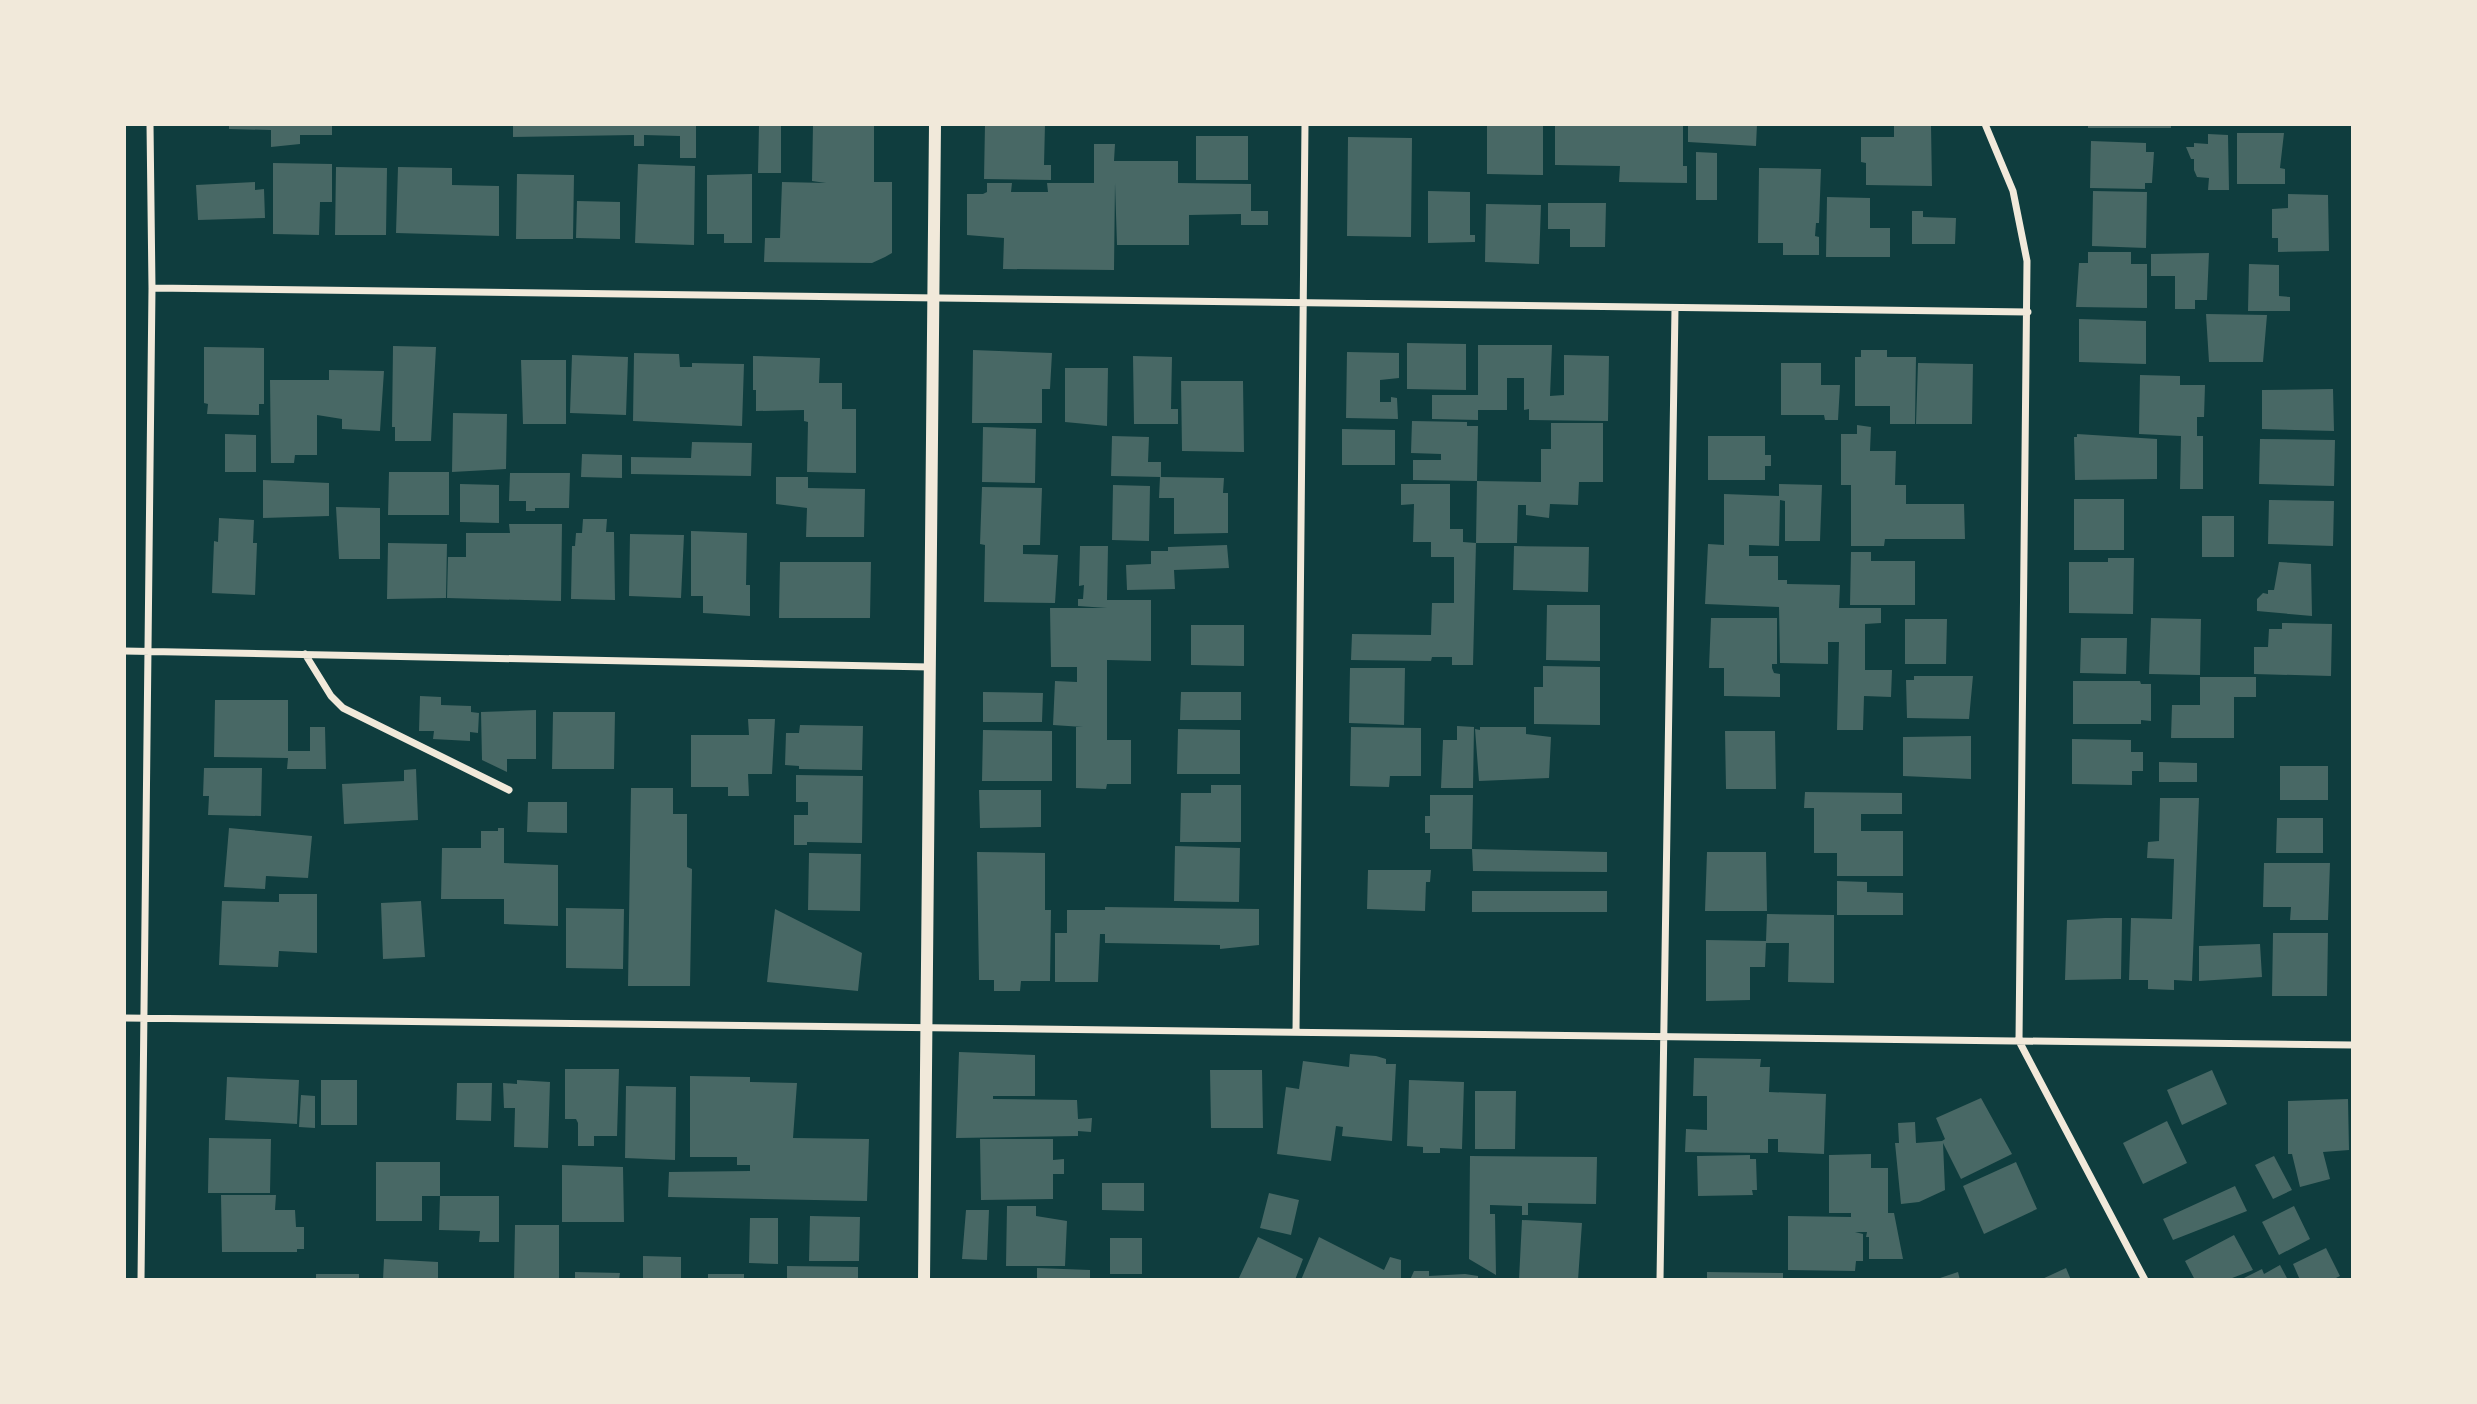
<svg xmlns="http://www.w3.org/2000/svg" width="2477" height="1404" font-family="'DM Sans',sans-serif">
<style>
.building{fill:#486865}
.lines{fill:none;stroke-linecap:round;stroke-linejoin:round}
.minor{stroke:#f1e9da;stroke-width:7}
.tertiary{stroke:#f1e9da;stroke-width:12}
</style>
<rect width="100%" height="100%" fill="#0f3d3e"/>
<path class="building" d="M229,124H332V135H300V144L271,147V130L229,129Z
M513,124H696V158H680V136L644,135V146H634V135L513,137Z
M759,124H781V173H758Z
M813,124H874V182H892V253L885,257L872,263L764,262L765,238H780L782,182L826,183L812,181Z
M985,124H1045L1044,165H1051V180L984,179Z
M1524,124H1543V175L1487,174V125Z
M1555,124L1683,125V166H1687V183L1619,182L1620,166L1555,165Z
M1688,124H1757L1756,146L1688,142Z
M1894,124L1931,125L1932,186L1866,185V163L1861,162V137H1894Z
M2088,124H2171V128H2088Z
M2237,133H2284L2280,168L2285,169V184H2237Z
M2208,134L2228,135L2229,190H2208L2209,178L2197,177L2194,170V159H2191L2186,147H2194V143L2208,144Z
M1196,136H1248V180H1196Z
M1348,137L1412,138L1411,237L1347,236Z
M2091,141L2146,143V152H2154L2152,183H2145V189L2090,188Z
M1094,144H1115L1114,161H1178V183L1251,184V211H1268V225H1241V214L1189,215V245H1117L1115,183L1114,270L1003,269L1004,238L967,235V194H983L987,192V183H1012L1011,192H1048L1047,183H1094Z
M1696,152L1717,153V200H1696Z
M273,163L332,164V202H320L319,235L273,234Z
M638,164L695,166L694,245L635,243Z
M336,167L387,168L386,235H335Z
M398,167L452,168V185L499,186V236L396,233Z
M1759,168L1821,169L1819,223H1816L1815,236L1819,237V255H1783V243H1758Z
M517,174L574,175L573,239H516Z
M752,174V243H724V234H707V175Z
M255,182V190L264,189L265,218L198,220L196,185Z
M1428,191L1470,192V235H1475V242L1428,243Z
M2093,191L2147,192L2146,248L2092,246Z
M2288,194L2328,195L2329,251L2278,252V238H2272V209L2288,208Z
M1827,197L1870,198V228H1890V257H1826Z
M577,201L620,202V239L576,238Z
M1548,203H1606L1605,247H1570V229H1548Z
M1486,204L1541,205L1539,264L1485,262Z
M1912,211H1923V217L1956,218L1955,244H1912Z
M2088,252H2131V264H2147V308L2076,307L2079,263H2088Z
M2209,253L2207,300H2195V309H2175V276H2151V254Z
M2249,264L2279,265V296L2290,297V311H2248Z
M2206,314L2267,315L2263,362H2209Z
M2079,319L2146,321V364L2079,362Z
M1407,343L1466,344V390L1407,389Z
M1478,345H1552L1550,396L1564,395V355L1609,356L1608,421L1529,420V409L1524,410V378H1507V410H1478V420L1432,419V395H1478Z
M393,346L436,347L431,441H395V427H392Z
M204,347L264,348V404H259V415L207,414L208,404L204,403Z
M973,350L1052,353L1050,389H1042V423H972Z
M1861,350H1887V357H1916L1915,424H1890V406H1855V357H1861Z
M1347,352L1399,353V378L1380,380V402H1391V397L1397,398L1398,419L1346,418Z
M634,353L679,354L680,367H692V363L744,364L742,426L633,421Z
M572,355L628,357L626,415L570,413Z
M753,356L820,358L819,383H842V409H856V473L807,472L808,422L804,421V410L756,411V390H753Z
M1133,356L1172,357L1171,409H1178V424H1134Z
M521,360H566V424H523Z
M1781,363H1821V385H1840L1838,420H1825L1824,415H1781Z
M1918,363L1973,364L1972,424H1916Z
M1065,368H1108L1107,426L1065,422Z
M329,370L384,371L380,431L342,429V419L317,415V455H295L294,463H271L270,380H329Z
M2140,375L2180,376V385H2205L2204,417H2197V436H2203V489H2180L2181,436L2139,434Z
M1181,381H1243L1244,452L1182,451Z
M2333,389L2334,431L2262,429V390Z
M453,413L507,414L506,469L452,472Z
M1412,421L1467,422V426H1478L1477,481L1413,480V460H1441V454L1411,453Z
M1551,423H1603V482H1579L1578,505L1550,504L1549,518L1526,515V505H1518L1517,543H1476L1477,481L1541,482V449H1551Z
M1857,425L1871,427L1870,451H1896L1895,485H1906V504H1964L1965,539H1885L1884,546H1851V485H1841V434H1857Z
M983,427L1036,429L1035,483L982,482Z
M1342,429L1395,430V465H1342Z
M225,434L256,435V472H225Z
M2077,434L2157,439V479L2075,480L2074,437H2077Z
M1112,436L1149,437L1148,462H1161V477L1224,478L1223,493H1228V533L1174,534V498H1159L1160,477L1111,476Z
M1708,436H1765V455H1771V466H1765V480H1708Z
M2260,439L2335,440L2334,486L2259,484Z
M692,442L752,443L751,476L631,474V457L691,458Z
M582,454L622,455V478L581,477Z
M389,472H449V515H388Z
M510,473H570L569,508H535V511H526V501H509Z
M776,477H808V488L865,489L864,537H806L807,508L776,504Z
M263,480L329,483V516L263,518Z
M460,484L499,485V523L460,522Z
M1401,484H1450V529H1463V542L1476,543L1473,665H1452V657H1432L1431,661L1351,660L1352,634L1431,635L1432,603H1454V557H1431V542H1413L1414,504L1401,505Z
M1779,484L1822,485L1820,541H1785V501L1780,500L1779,546L1749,545V556H1778V580H1787V584L1840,585L1839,608H1881V623L1865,624V670H1892L1891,697L1864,696L1863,730H1837L1839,642H1828V664L1780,663L1779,607L1705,604L1708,544L1724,545V494L1779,496Z
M1113,485L1150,486L1149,541L1112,540Z
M982,487L1042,488L1040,545H1023V554L1058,555L1055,603L984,602L985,545L980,544Z
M2074,499H2124V550H2074Z
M2269,500L2334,501L2333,546L2268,544Z
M336,507L380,508V559H339Z
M2202,516H2234V557H2202Z
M219,518L254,520L253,543H257L255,595L212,593L214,541L218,542Z
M583,519H607L606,532H614L615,600L571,599L572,546H575L576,533H582Z
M509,524H562L561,601L447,598L448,557H466V533H510Z
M691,531L747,533L746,585H750V616L703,613V596H691Z
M630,534L684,535L681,598L629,596Z
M388,543L447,544L446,598L387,599Z
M1227,545L1229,568L1174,570L1175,589L1127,590L1126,565L1151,564V551H1168V547Z
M1080,546H1108L1107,600H1151V661L1107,660V740H1131V784H1107L1106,789L1076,788V727H1083L1053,725L1055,681L1077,682V667H1051L1050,608H1107L1078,606V599H1083L1084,585L1079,586Z
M1514,546L1589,547L1588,592L1513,590Z
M1851,552H1871V561H1915V605H1850Z
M2108,558H2134L2133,614L2069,613V562H2108Z
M780,562H871L870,618H779Z
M2279,562L2311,564L2312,616L2257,611V599L2263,593L2268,594V590H2274Z
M1547,605H1600V661L1546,660Z
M1711,618H1777V664H1772V668L1774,673L1780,674V697L1724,696V668H1709Z
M2151,618L2201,619L2200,675L2149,674Z
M1905,619H1947L1946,664H1905Z
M2282,623L2332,624L2331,676L2254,674V647H2268L2269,629H2282Z
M1191,625H1244V666L1191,665Z
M2081,638H2127L2126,674L2080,673Z
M1543,666L1600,667V725L1534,724V687H1543Z
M1350,668H1405L1404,725L1349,723Z
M1914,676H1973L1969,719L1907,718L1906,680H1914Z
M2200,677H2256V697H2234V738H2171L2172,705H2200Z
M2073,681H2140L2141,684H2151V721L2141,720V724H2073Z
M983,692L1043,693L1042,722H983Z
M1181,692H1241V720H1180Z
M420,696L441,697V705L471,706V712L479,713L478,733L470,732V741L433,739L434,731H419Z
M215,700H288V751H310V727H325L326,769H287L288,758L214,757Z
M536,710V759H507V772L482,760L481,712Z
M553,712H615L614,769H552Z
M748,719H775L772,774H748L749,796H728V787H691V735H749Z
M800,725L863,726L862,770L799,769V766L785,765L786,733H799Z
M1457,726L1474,727L1473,788H1441L1443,740H1457Z
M1351,727L1421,728V776H1390L1389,787L1350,786Z
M1480,727H1526V734L1551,737L1549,778L1479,781L1475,729L1480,730Z
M1178,729L1240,730V774H1177Z
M983,730L1052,731V781H982Z
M1725,731H1775L1776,789H1726Z
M1971,736V779L1903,776V737Z
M2072,739L2131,740V752H2143V771H2132V785L2072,784Z
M2159,762L2197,763V782H2159Z
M2280,766H2328V800H2280Z
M204,768H262L261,816L208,815L209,796H203Z
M416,769L418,820L344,824L342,784L404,781V770Z
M796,775L863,776L862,843L807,842V845H794V815H808V802H796Z
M1211,785H1241V842H1180L1181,793H1211Z
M631,788H673V814H687V867L692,869L690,986H628Z
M979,790H1041V827L980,828Z
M1805,792L1902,793V814H1861V831H1903V876H1837V853H1814V808H1804Z
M1430,795H1473L1472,849H1430V833H1425V816H1430Z
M2160,798H2199L2192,981L2174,980V990L2148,989V980H2129L2131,918L2172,919L2174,859L2147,858L2148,842L2159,841Z
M528,802H567V833L527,832Z
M2277,818H2323V853H2276Z
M229,828L312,836L308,878L266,876L265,889L224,887Z
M498,828H504V863L558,865V926L504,924V899H441L442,848H481V831H498Z
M1175,846L1240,848L1239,902L1174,901Z
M1472,849L1607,852V872L1473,871Z
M977,852L1045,853V910H1051L1050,981H1021L1020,991H994V980H979Z
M1707,852H1766L1767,911H1705Z
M809,853L861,854L860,911L808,910Z
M2264,863H2330L2328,920H2290L2291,907H2263Z
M1368,870H1431L1430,882H1426L1425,911L1367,909Z
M1837,881L1867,882V892L1903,893V915H1837Z
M1472,891H1607V912H1472Z
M279,894H317V953L279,951L278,967L219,965L222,901L279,902Z
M421,901L425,957L383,959L381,903Z
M1105,907L1259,909V945L1220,949V945L1105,943V934H1100L1098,982H1055V933H1067V910H1105Z
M566,908L624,909L623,969L566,968Z
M775,909L862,953L858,991L767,982Z
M1767,914L1834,915V983L1788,982L1789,943H1766L1765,967H1750V1000L1706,1001V940L1766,941Z
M2105,918H2122L2121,979L2065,980L2067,920Z
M2273,933H2328L2327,996H2272Z
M2260,944L2262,977L2199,981V946Z
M959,1052L1035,1055V1096H993V1099L1077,1100L1078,1119L1092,1118L1091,1132L1078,1131V1136L956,1138Z
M1350,1054L1376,1056L1386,1059V1064H1396L1392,1141L1342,1136L1343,1127L1336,1126L1331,1161L1277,1154L1286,1087L1299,1089L1303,1061L1349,1067Z
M1694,1058L1761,1059L1760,1067H1770L1769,1092L1826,1094L1824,1154L1778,1152V1139H1768V1153L1685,1152L1686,1129L1707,1130V1096H1693Z
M565,1069H619L617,1136H594V1146H578V1123L576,1119H565Z
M1210,1070H1262L1263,1128H1211Z
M2212,1070L2227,1104L2182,1125L2167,1090Z
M690,1076L750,1077V1082L797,1083L793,1138L869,1139L867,1201L668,1197L669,1172L750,1171V1165H737V1157H690Z
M227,1077L299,1080L297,1124L225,1120Z
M321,1080H357V1125H321Z
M517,1080L550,1082L548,1148L514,1147L515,1108H504L503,1083L517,1084Z
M1409,1080L1464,1082L1462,1149L1440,1148V1153H1423V1147L1407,1146Z
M457,1083H492L491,1121L456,1120Z
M626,1086L676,1087L675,1160L625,1158Z
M1475,1091H1516L1515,1149H1475Z
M301,1095L315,1096V1128L299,1127Z
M1981,1098L2012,1154L1961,1179L1943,1143L1945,1190L1919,1202L1901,1204L1895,1143H1899L1898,1123L1915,1122L1916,1143L1942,1141L1945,1139L1936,1118Z
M2348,1099L2349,1150L2323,1152L2330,1179L2300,1187L2292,1154H2288V1101Z
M2167,1121L2187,1163L2143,1184L2123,1143Z
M209,1138L271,1139L270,1193H208Z
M980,1139H1053V1160L1064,1159V1174H1053V1199L981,1200Z
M1871,1154V1168H1888V1213H1894L1903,1259H1869V1237H1866L1867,1232H1855L1863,1234V1261H1856L1855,1271L1788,1270V1216L1851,1217V1213H1829V1155Z
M1750,1155V1159H1756L1757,1190H1752L1753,1195L1698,1196L1697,1156Z
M1470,1156L1597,1157L1596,1204L1528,1203V1215H1522V1206L1490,1205V1214H1495L1496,1275L1469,1259Z
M2274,1156L2292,1190L2273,1199L2255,1165Z
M376,1162H440V1196H422V1221H376Z
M2016,1162L2037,1209L1984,1234L1963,1186Z
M562,1165L623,1167L624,1222H562Z
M1102,1183H1144V1211L1102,1210Z
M2235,1186L2247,1211L2173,1240L2163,1219Z
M1269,1193L1299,1200L1291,1235L1260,1228Z
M221,1195H276L275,1210H295L296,1227H304V1249H297V1252H222Z
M440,1196H499V1242H479L480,1231L439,1230Z
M1007,1206H1036V1216L1067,1221L1065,1266H1006Z
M2294,1206L2310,1239L2279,1255L2262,1222Z
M966,1210H989L987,1260L962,1259Z
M810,1216L860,1217L859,1261H809Z
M750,1218H778V1264L749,1263Z
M1522,1220L1582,1223L1578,1280H1519Z
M515,1225H559V1280H514Z
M2234,1235L2253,1270L2227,1280H2195L2185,1261Z
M1258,1237L1303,1259L1295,1280H1238Z
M1319,1237L1384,1270L1390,1257L1401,1260V1280H1301Z
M1110,1238H1142V1274H1110Z
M2326,1248L2340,1276L2332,1280H2300L2293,1264Z
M643,1256L681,1257V1280H643Z
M384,1259L438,1262V1280H383Z
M2280,1265L2288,1280H2240L2262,1269L2264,1274Z
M787,1266L858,1267V1280H787Z
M1037,1268L1090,1270V1280H1037Z
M2066,1268L2071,1280H2040Z
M1414,1271H1429V1276L1465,1274L1478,1276V1280H1410Z
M575,1272L620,1273L619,1280H575Z
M1707,1272L1783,1273V1280H1707Z
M1958,1272L1960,1280H1937V1279Z
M316,1274H359V1280H316Z
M708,1274H744V1280H708Z"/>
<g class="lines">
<path class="minor" d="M1985,124L2013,191L2027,261L2019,1041L2145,1280
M152,288L2028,312
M124,651L930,667
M305,654L331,696L343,708L509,790
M124,1018L2353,1045
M1296,1032L1305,124
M141,1280L152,288L150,124
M1660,1280L1675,308"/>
<path class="tertiary" d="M924,1280L935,124"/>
</g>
<rect width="2477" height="1404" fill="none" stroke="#f1e9da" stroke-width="252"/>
</svg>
